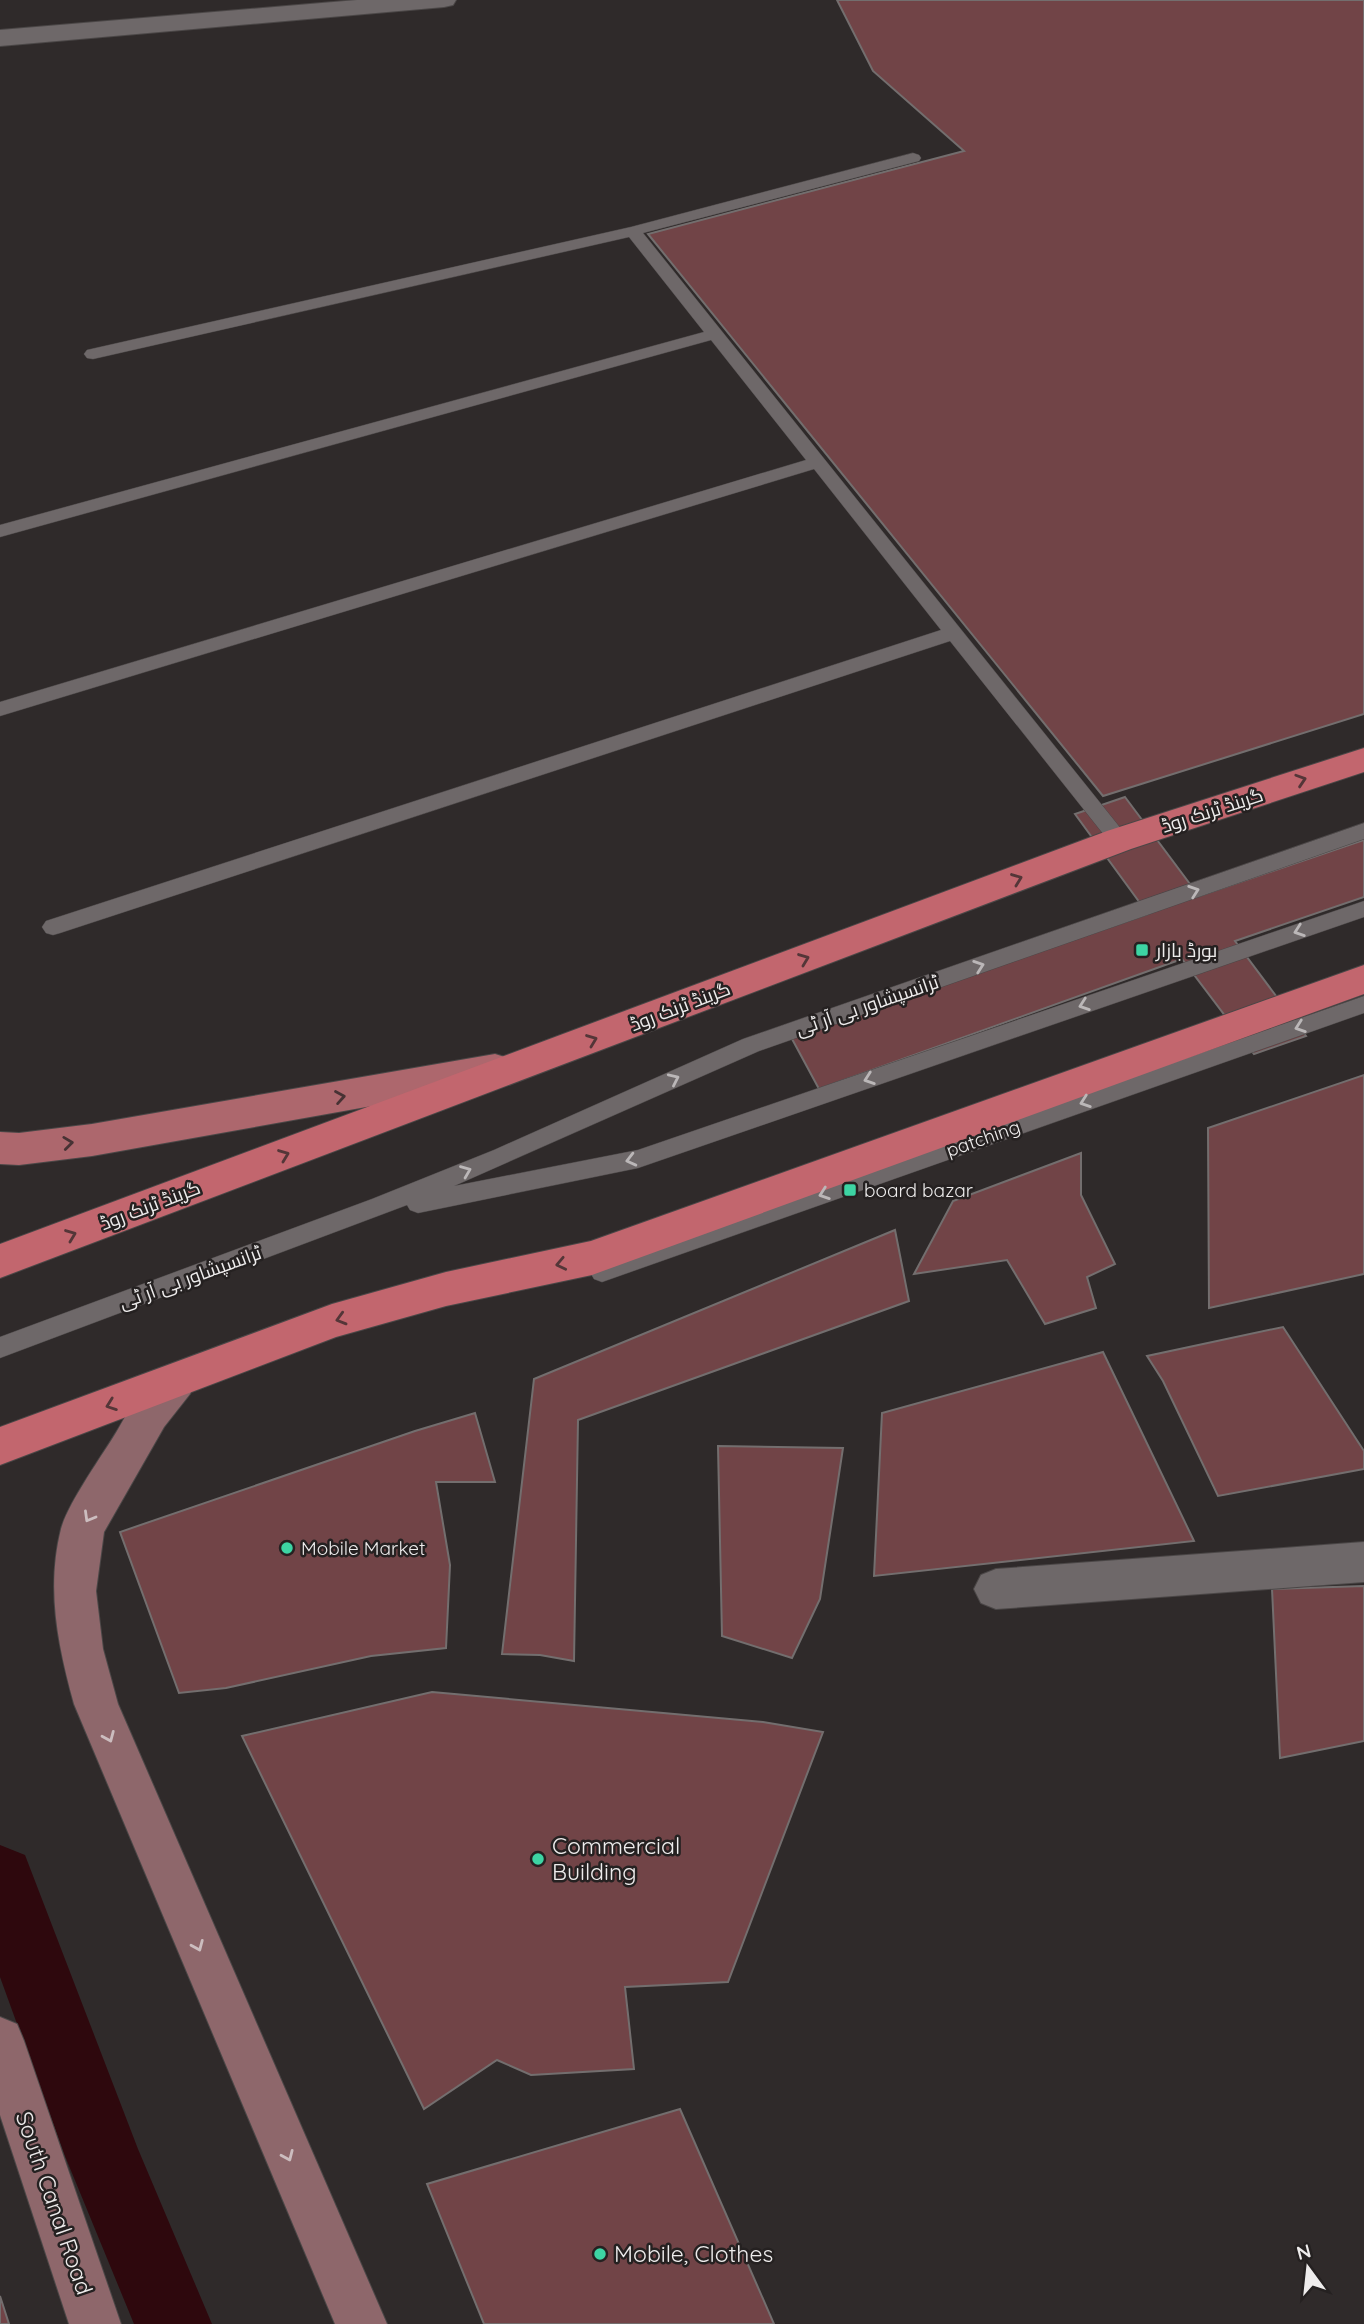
<svg xmlns="http://www.w3.org/2000/svg" width="1364" height="2324" font-family="Quicksand,Cairo,sans-serif">
<style>
.lines{fill:none;stroke-linecap:round;stroke-linejoin:round}
.canal{fill:#2e080d;fill-rule:evenodd}
.building{fill:#714447;stroke:#736e6e;stroke-width:2}
.service-casing{stroke:#4b4747;stroke-width:1}
.minor-casing{stroke:#4b4747;stroke-width:2}
.secondary-casing{stroke:#4b4747;stroke-width:2}
.primary-casing{stroke:#4b4747;stroke-width:2}
.trunk-casing{stroke:#4b4747;stroke-width:2}
.service{fill:#6e6869;fill-rule:evenodd}
.minor{fill:#6e6869;fill-rule:evenodd}
.secondary{fill:#8e676b;fill-rule:evenodd}
.primary{fill:#ad676d;fill-rule:evenodd}
.trunk{fill:#c2666e;fill-rule:evenodd}
.oneway{stroke:#543638}
.oneway2{stroke:#bbb7b8}
.oneway3{stroke:#473234}
.oneway4{stroke:#ccbdbf}
.poi-dot{fill:#3dd4a3;stroke:#252121;stroke-width:2.5}
.labels{text-anchor:middle;stroke-width:5;stroke-linejoin:round;paint-order:stroke}
.street-label{font-size:19px;fill:#eeecec;stroke:#252121}
.poi-label{font-size:19px;fill:#eeecec;stroke:#252121;text-anchor:start}
.near-poi-label{font-size:23px;fill:#eeecec;stroke:#252121;text-anchor:start}
.near-street-label{font-size:23px;fill:#eeecec;stroke:#252121}
</style>
<rect width="100%" height="100%" fill="#2f2a2a"/>
<g class="lines">
<path class="canal" d="M0,1845L25,1855L138,2149L212,2324H134L65,2156L0,1977Z"/>
</g>
<path class="building" d="M837,0H1364V714L1103,796L648,234L964,151L873,71Z
M1125,797L1199,896L1364,840V897L1235,941L1306,1036L1254,1054L1182,959L819,1089L791,1037L1148,914L1075,814Z
M1364,1075V1274L1209,1308L1208,1128Z
M1081,1153V1195L1115,1264L1087,1277L1096,1308L1045,1324L1007,1260L914,1274L953,1201Z
M895,1230L909,1301L578,1420L574,1661L540,1655L502,1654L534,1379Z
M1283,1327L1364,1451V1469L1218,1496L1163,1381L1147,1356Z
M1103,1352L1194,1541L874,1576L882,1413Z
M475,1413L495,1482H436L450,1565L446,1648L371,1656L226,1688L179,1693L120,1532L415,1431Z
M718,1446L843,1448L820,1599L792,1658L722,1636Z
M1364,1586V1741L1280,1758L1272,1589Z
M432,1692L763,1722L823,1732L728,1982L625,1987L634,2069L531,2075L497,2060L424,2109L242,1736Z
M680,2109L774,2324H484L427,2184Z
M0,2296L9,2324H0Z"/>
<g class="lines">
<defs>
<path id="service" d="M913,153L919,155L921,158L919,161L643,233L1126,835L1129,840L1126,845L1119,848L1112,845L950,641L60,933L53,935L46,933L42,927L46,921L941,630L814,469L0,716V702L806,460L711,340L0,537V525L704,332L629,237L93,359L87,358L84,354L87,350L631,227Z
M1364,823V839L759,1051L454,1186L638,1150L1364,901V917L638,1168L418,1213L410,1210L407,1205L0,1358V1337L372,1199L494,1150L743,1039Z
M1364,996V1013L602,1282L594,1279L590,1272L594,1265Z"/>
<path id="minor" d="M357,0H456L453,5L444,7L0,46V30Z
M1364,1542V1582L996,1609L981,1603L974,1589L981,1575L996,1569Z"/>
<path id="secondary" d="M175,1363L190,1368L196,1381L190,1394L164,1427L104,1532L96,1591L103,1649L118,1704L387,2324H335L74,1704C58,1646 46,1589 61,1529C68,1503 102,1456 117,1431C132,1406 147,1373 175,1363Z
M0,2017L17,2024L24,2041L121,2324H69L0,2115Z"/>
<path id="primary" d="M495,1054L508,1058L514,1069L508,1080L495,1084L92,1156L19,1165L0,1164V1132L19,1133L92,1124Z"/>
<path id="trunk" d="M1364,748V772L1131,849L0,1278V1244L1107,831Z
M1364,965V994L592,1275L446,1306L336,1337L0,1465V1427L332,1304L446,1272L591,1241Z"/>
</defs>
<use href="#service" class="service-casing"/>
<use href="#minor" class="minor-casing"/>
<use href="#secondary" class="secondary-casing"/>
<use href="#primary" class="primary-casing"/>
<use href="#trunk" class="trunk-casing"/>
<use href="#service" class="service"/>
<use href="#minor" class="minor"/>
<use href="#secondary" class="secondary"/>
<use href="#primary" class="primary"/>
<use href="#trunk" class="trunk"/>
</g>
<defs><path id="oneway-chevron" d="M-2-3.5L2.5 0L-2 3.5" fill="none" stroke-width="1.6" stroke-linecap="round" stroke-linejoin="round" transform="scale(1.75)"/></defs>
<g class="oneway">
<use href="#oneway-chevron" transform="translate(1301 780) rotate(-18)"/>
<use href="#oneway-chevron" transform="translate(1017 879) rotate(-21)"/>
<use href="#oneway-chevron" transform="translate(804 959) rotate(-21)"/>
<use href="#oneway-chevron" transform="translate(592 1040) rotate(-21)"/>
<use href="#oneway-chevron" transform="translate(284 1155) rotate(-21)"/>
<use href="#oneway-chevron" transform="translate(71 1235) rotate(-21)"/>
<use href="#oneway-chevron" transform="translate(561 1264) rotate(168)"/>
<use href="#oneway-chevron" transform="translate(341 1319) rotate(164)"/>
<use href="#oneway-chevron" transform="translate(111 1405) rotate(160)"/>
</g>
<g class="oneway2">
<use href="#oneway-chevron" transform="translate(1194 891) rotate(-19)"/>
<use href="#oneway-chevron" transform="translate(1299 931) rotate(161)"/>
<use href="#oneway-chevron" transform="translate(979 966) rotate(-19)"/>
<use href="#oneway-chevron" transform="translate(1084 1005) rotate(161)"/>
<use href="#oneway-chevron" transform="translate(1300 1027) rotate(161)"/>
<use href="#oneway-chevron" transform="translate(674 1079) rotate(-25)"/>
<use href="#oneway-chevron" transform="translate(869 1079) rotate(161)"/>
<use href="#oneway-chevron" transform="translate(1085 1102) rotate(161)"/>
<use href="#oneway-chevron" transform="translate(631 1160) rotate(166)"/>
<use href="#oneway-chevron" transform="translate(466 1171) rotate(-22)"/>
<use href="#oneway-chevron" transform="translate(824 1194) rotate(161)"/>
</g>
<g class="oneway3">
<use href="#oneway-chevron" transform="translate(340 1097) rotate(-10)"/>
<use href="#oneway-chevron" transform="translate(68 1143) rotate(-7)"/>
</g>
<g class="oneway4">
<use href="#oneway-chevron" transform="translate(89 1517) rotate(120)"/>
<use href="#oneway-chevron" transform="translate(109 1737) rotate(67)"/>
<use href="#oneway-chevron" transform="translate(198 1946) rotate(67)"/>
<use href="#oneway-chevron" transform="translate(288 2156) rotate(66)"/>
</g>
<g class="poi-dot">
<rect x="1135" y="943" width="14" height="14" rx="3.5"/>
<rect x="843" y="1183" width="14" height="14" rx="3.5"/>
<circle cx="287" cy="1548" r="7"/>
<circle cx="538" cy="1859" r="7"/>
<circle cx="600" cy="2254" r="7"/>
</g>
<g class="labels">
<g class="street-label">
<text transform="translate(1212 810) rotate(-18)" y="7">گرینڈ ٹرنک روڈ</text>
<text transform="translate(867 1005) rotate(-19)" y="7">ٹرانسپشاور بی آر ٹی</text>
<text transform="translate(680 1006) rotate(-21)" y="7">گرینڈ ٹرنک روڈ</text>
<text transform="translate(983 1138) rotate(-19)" y="7">patching</text>
<text transform="translate(150 1205) rotate(-21)" y="7">گرینڈ ٹرنک روڈ</text>
<text transform="translate(190 1277) rotate(-20)" y="7">ٹرانسپشاور بی آر ٹی</text>
</g>
<g class="poi-label">
<text x="1156" y="957">بورڈ بازار</text>
<text x="864" y="1197">board bazar</text>
<text x="301" y="1555">Mobile Market</text>
</g>
<g class="near-poi-label">
<text x="552" y="1854">Commercial<tspan x="552" dy="26">Building</tspan></text>
<text x="614" y="2262">Mobile, Clothes</text>
</g>
<g class="near-street-label">
<text transform="translate(54 2203) rotate(71)" y="8">South Canal Road</text>
</g>
</g>
<g transform="translate(1308 2268) rotate(345)" stroke="#252121" stroke-width="5" paint-order="stroke">
<path d="M0-5L12 26L0 18L-12 26Z" fill="#eeecec"/>
<text y="-10" font-size="19" font-weight="bold" text-anchor="middle" fill="#eeecec">N</text>
</g>
</svg>
